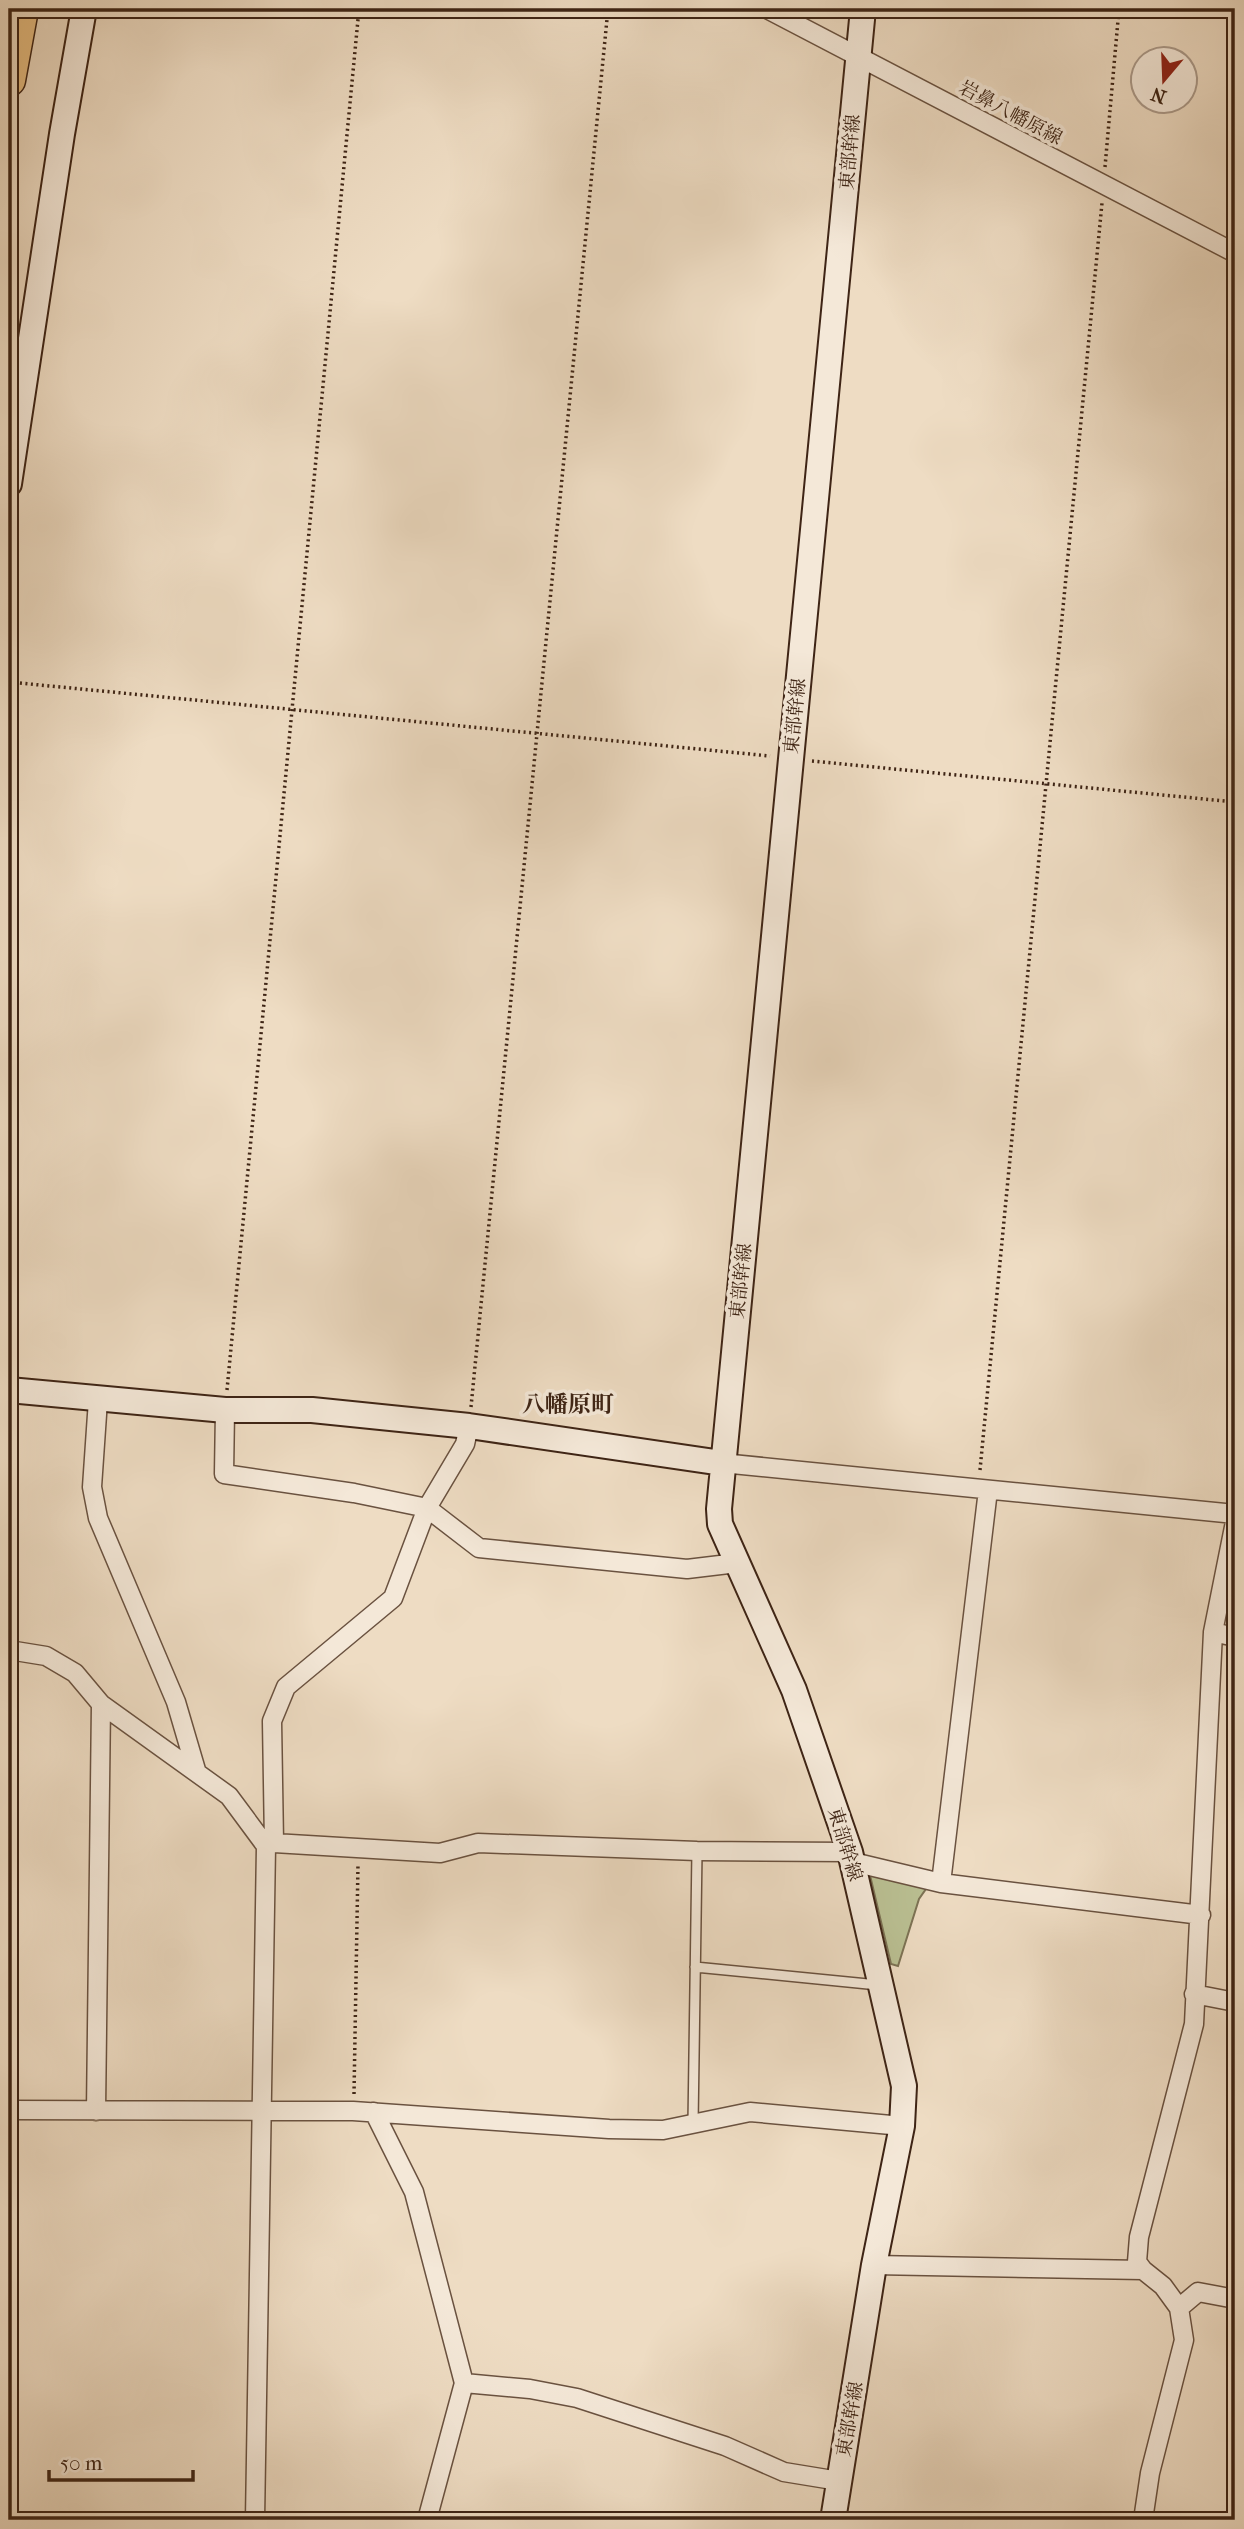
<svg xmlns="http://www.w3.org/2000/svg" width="1244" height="2529" font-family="'IM FELL French Canon','Noto Serif JP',serif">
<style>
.green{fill:#bac093;stroke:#7c7254;stroke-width:2}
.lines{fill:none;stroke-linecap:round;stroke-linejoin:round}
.lane-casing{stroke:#6a5240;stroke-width:12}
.street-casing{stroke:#6a5240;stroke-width:21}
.secondary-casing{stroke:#3e2415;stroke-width:28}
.highway-casing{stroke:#3e2415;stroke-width:35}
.path{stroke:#3e2415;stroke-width:3.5;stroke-dasharray:2 3.5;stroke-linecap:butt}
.lane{stroke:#f4e8d8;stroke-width:9}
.street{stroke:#f4e8d8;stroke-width:18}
.secondary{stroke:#f4e8d8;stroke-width:24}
.highway{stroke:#e7be82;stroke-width:32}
.labels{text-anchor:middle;stroke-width:7;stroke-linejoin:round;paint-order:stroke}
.street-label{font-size:19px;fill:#3e2415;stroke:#f4e8d8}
.quarter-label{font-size:23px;font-weight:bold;fill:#3e2415;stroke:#f4e8d8}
</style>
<rect width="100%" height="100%" fill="#eedcc3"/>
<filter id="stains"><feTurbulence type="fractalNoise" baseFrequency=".00286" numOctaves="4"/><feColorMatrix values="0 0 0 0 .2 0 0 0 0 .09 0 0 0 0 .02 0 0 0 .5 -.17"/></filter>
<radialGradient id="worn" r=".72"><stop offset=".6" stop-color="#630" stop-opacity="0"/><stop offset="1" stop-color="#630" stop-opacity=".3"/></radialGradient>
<path class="green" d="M869,1871L928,1886L919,1899L898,1966L891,1964Z"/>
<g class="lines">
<defs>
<path id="lane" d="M695,1967L878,1985
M693,2124L697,1851"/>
<path id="street" d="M767,9L1235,253
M98,1400L92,1487L98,1518L176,1702L196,1770
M225,1410L224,1474L354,1493L427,1508L479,1548L687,1569L737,1563
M722,1463L1235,1514
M1213,1632L1235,1637
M9,1650L46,1656L75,1673L101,1704L229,1796L266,1846L255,2520
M274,1843L272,1721L286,1687L393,1598L427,1508L465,1444L469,1426
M266,1846L274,1843L440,1853L478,1843L697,1851L850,1852
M853,1862L941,1883L1201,1915
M941,1883L988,1490
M1194,1994L1235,2002
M9,2110L353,2111L609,2129L663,2130L750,2112L902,2126
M96,2111L101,1704
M374,2112L414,2192L464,2383L427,2520
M874,2265L1143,2270L1163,2286L1179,2308L1198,2292L1235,2299
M1143,2270L1137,2262L1139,2237L1194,2024L1213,1632L1235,1522
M464,2383L530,2389L577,2398L725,2446L784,2472L839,2481
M1143,2520L1150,2473L1184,2340L1179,2308"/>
<path id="secondary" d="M9,484L62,134L84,9
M9,1390L225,1410H312L469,1426L722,1463
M833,2520L874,2265L902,2126L904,2086L850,1852L794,1690L720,1524L719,1509L863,9"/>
<path id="highway" d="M9,80L22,9"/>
</defs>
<use href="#lane" class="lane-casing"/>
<use href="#street" class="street-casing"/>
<use href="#secondary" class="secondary-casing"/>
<use href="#highway" class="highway-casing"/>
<path class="path" d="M1105,167L1119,9
M9,682L770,756
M812,761L1235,802
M227,1390L359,9
M471,1407L608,9
M980,1470L1102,203
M354,2094L358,1864"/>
<use href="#lane" class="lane"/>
<use href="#street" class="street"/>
<use href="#secondary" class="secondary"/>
<use href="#highway" class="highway"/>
</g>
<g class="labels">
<g class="street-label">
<text transform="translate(1011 112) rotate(28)" y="7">岩鼻八幡原線</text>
<text transform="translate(849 152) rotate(-85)" y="7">東部幹線</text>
<text transform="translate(794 716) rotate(-84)" y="7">東部幹線</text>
<text transform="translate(740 1281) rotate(-84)" y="7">東部幹線</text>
<text transform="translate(846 1844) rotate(73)" y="7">東部幹線</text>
<text transform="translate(849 2419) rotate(-80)" y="7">東部幹線</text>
</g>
<g class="quarter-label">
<text x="568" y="1412">八幡原町</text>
</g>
</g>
<rect width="1244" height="2529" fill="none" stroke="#eedcc3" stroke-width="35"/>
<rect x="10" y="10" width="1223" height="2508" fill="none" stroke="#3e2415" stroke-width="3.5"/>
<rect x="18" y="18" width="1209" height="2494" fill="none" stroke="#3e2415" stroke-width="2"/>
<g transform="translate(1164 80) rotate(199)"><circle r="33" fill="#f4e8d8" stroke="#ab9a8a" stroke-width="2"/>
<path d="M0-5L12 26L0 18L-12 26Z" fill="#8f2418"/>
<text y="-10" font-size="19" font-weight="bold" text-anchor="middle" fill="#3e2415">N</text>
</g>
<path d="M49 2470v10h144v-10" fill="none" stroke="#3e2415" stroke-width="3.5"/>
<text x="60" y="2470" font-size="21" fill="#3e2415" stroke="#f4e8d8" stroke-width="5" paint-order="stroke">50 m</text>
<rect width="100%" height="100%" filter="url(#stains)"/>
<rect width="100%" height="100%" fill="url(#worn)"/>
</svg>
